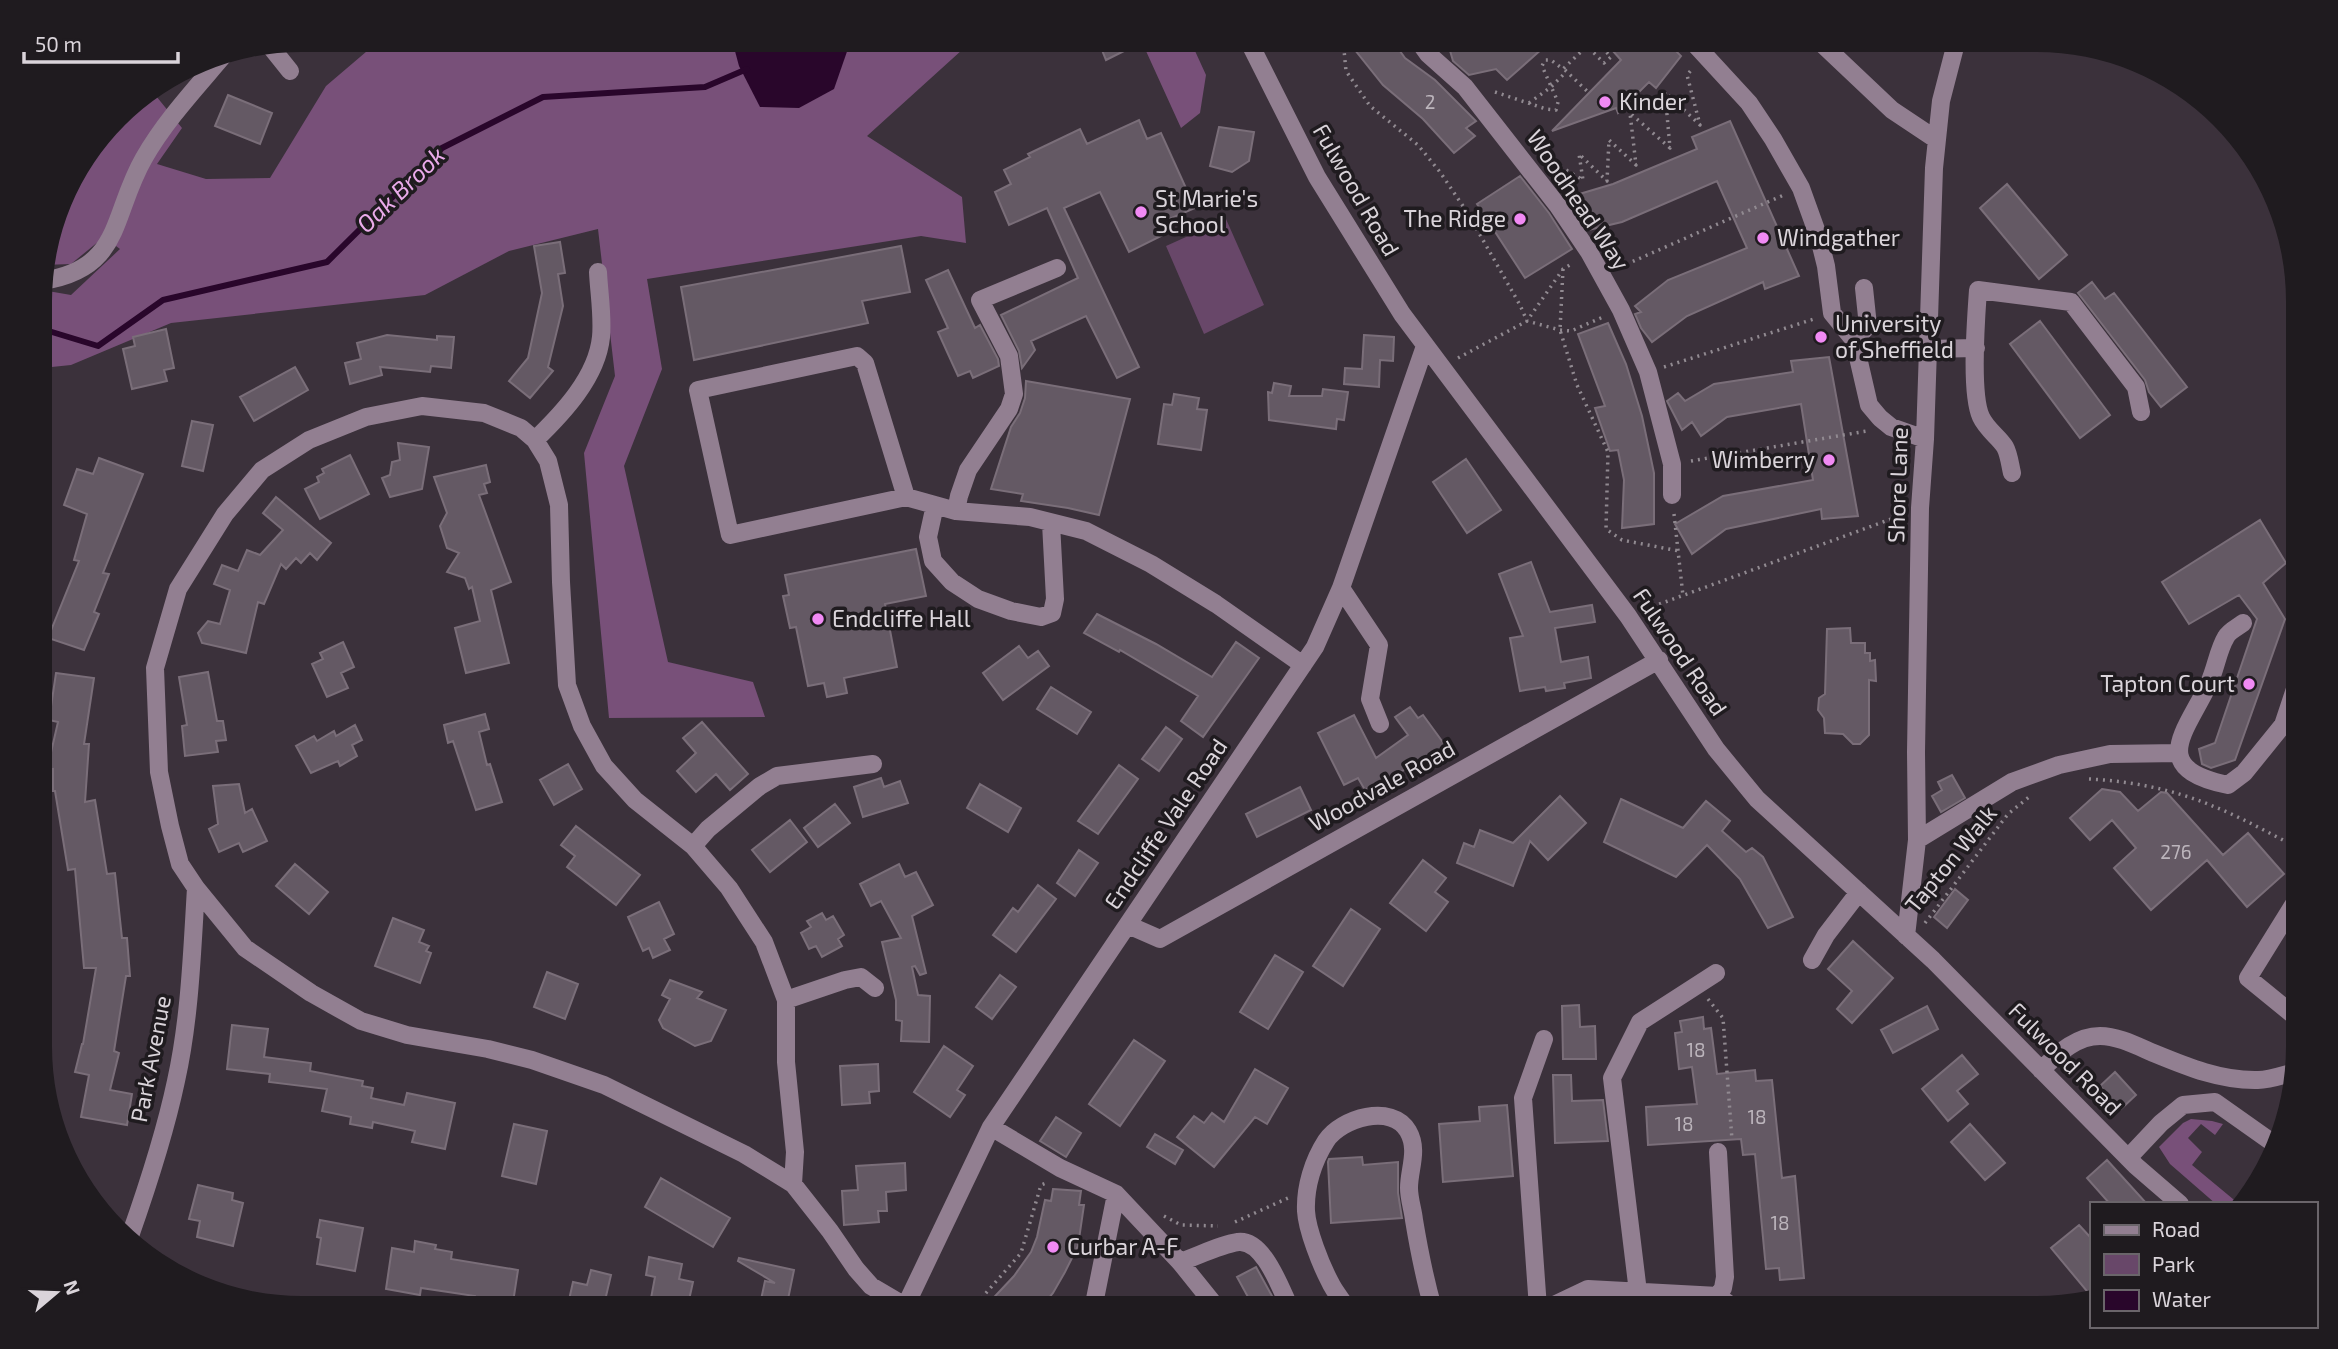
<svg xmlns="http://www.w3.org/2000/svg" width="2338" height="1349" font-family="'Exo 2',sans-serif">
<style>
.green{fill:#684769}
.forest{fill:#785079}
.water{fill:#29062b}
.lines{fill:none;stroke-linecap:round;stroke-linejoin:round}
.stream{stroke:#29062b;stroke-width:6}
.building{fill:#645964;stroke:#7a6e79;stroke-width:2}
.path{stroke:#918a91;stroke-width:3.5;stroke-dasharray:2 5;stroke-linecap:butt}
.minor{stroke:#927f91;stroke-width:18}
.poi-dot{fill:#f18af4;stroke:#1f1b1f;stroke-width:2.5}
.labels{text-anchor:middle;stroke-width:7;stroke-linejoin:round;paint-order:stroke}
.number-label{font-size:19px;fill:#bcb5bc}
.poi-label{font-size:23px;fill:#dad4da;stroke:#1f1b1f;text-anchor:start}
.street-label{font-size:23px;fill:#dad4da;stroke:#1f1b1f}
.water-label{font-size:24px;font-style:italic;fill:#eaabea;stroke:#1f1b1f}
</style>
<rect width="100%" height="100%" fill="#3b313b"/>
<path class="green" d="M1226,219L1264,305L1204,334L1166,246Z
M1656,1304L1717,1307L1719,1308H1627Z"/>
<path class="forest" d="M380,40H973L867,136L962,197L966,243L921,236L647,279L662,369L624,466L668,662L753,682L765,717L609,718L584,453L615,376L598,229L509,251L425,295L171,323L71,365L42,368V290L71,295L120,249L104,237L71,264L43,265L67,185L129,105L152,91L182,128L157,164L206,179L270,178L326,86Z
M1141,40H1190L1206,75L1200,113L1181,128Z
M2191,1119L2212,1121L2223,1124L2215,1135L2201,1124L2188,1138L2202,1152L2192,1165L2239,1204H2216L2170,1164L2159,1147L2183,1123Z"/>
<path class="water" d="M732,40H851L834,89L799,108L760,107L739,66Z"/>
<g class="lines">
<path class="stream" d="M42,329L98,346L163,300L327,262L442,148L543,97L705,87L747,69"/>
</g>
<path class="building" d="M1098,40H1146L1106,60Z
M1347,40H1392L1405,58L1435,80L1476,121L1466,128L1475,136L1454,153L1423,119L1383,85Z
M1447,40H1552L1507,80L1496,69L1469,75L1453,61Z
M1603,40H1665L1681,56L1656,88L1649,82L1618,113L1616,108L1552,131L1621,60Z
M228,95L272,113L260,144L215,126Z
M1139,120L1147,139L1161,133L1195,208L1162,222L1167,233L1129,252L1100,192L1064,208L1139,367L1117,378L1086,316L1031,341L1035,350L1022,368L1019,351L1001,315L1078,278L1047,208L1009,225L995,192L1011,184L1004,170L1030,157L1028,154L1080,129L1087,144Z
M1730,121L1799,276L1765,289L1763,282L1687,316L1652,342L1641,328L1635,314L1641,312L1635,306L1668,280L1747,248L1717,181L1622,222L1588,230L1580,218L1576,195L1613,184L1697,149L1692,137Z
M1219,127L1254,132L1249,161L1232,172L1210,166Z
M1520,176L1549,213L1572,249L1525,278L1477,204Z
M2007,184L2067,255L2039,279L1980,208Z
M560,242L565,273L558,274L563,306L548,367L553,371L530,398L509,381L528,358L542,293L534,246Z
M901,246L910,292L862,301L868,323L694,360L681,287Z
M948,270L975,328L980,325L998,359L999,366L973,378L970,371L958,376L938,332L948,328L926,280Z
M2092,282L2105,299L2114,293L2187,387L2161,407L2149,392L2145,380L2078,293Z
M2040,321L2110,415L2080,438L2010,344Z
M1608,323L1626,364L1642,416L1654,473V524L1622,528L1624,480L1618,450L1610,451L1595,408L1605,406L1578,334Z
M166,329L174,368L164,370L167,381L132,389L123,349L135,346L133,337Z
M387,335L437,340V336L454,337L451,368L431,366L430,372L380,367L382,375L350,384L345,363L361,359L357,343Z
M1364,335L1394,337L1393,361L1380,360L1379,387L1344,384L1345,368L1362,369Z
M1829,357L1858,516L1822,519L1821,509L1726,529L1692,554L1675,524L1723,496L1813,480L1801,404L1727,417L1701,436L1692,422L1682,430L1667,401L1678,393L1685,401L1714,384L1793,372L1791,361Z
M295,367L308,390L254,421L240,397Z
M1026,381L1130,399L1099,515L1068,508L1021,501L1023,494L991,489L1011,427L1020,413L1025,398Z
M1274,383L1291,386L1289,396H1322L1323,389L1348,392L1344,420L1337,419L1336,429L1269,420L1268,392L1272,393Z
M1174,394L1199,398L1197,409L1207,410L1201,450L1158,444L1164,404L1172,405Z
M192,421L213,425L203,471L182,466Z
M398,443L429,447L422,489L390,497L382,478L390,475L392,462L400,460Z
M350,455L369,494L320,519L305,489L319,482L317,477L324,473L322,469Z
M99,458L143,474L103,573L109,574L94,612L99,614L84,650L48,638L79,561L74,560L87,514L64,505L77,469L93,474Z
M1466,459L1501,510L1467,533L1433,482Z
M486,465L490,482L484,484L487,493L479,495L511,582L491,590L509,663L466,673L455,628L480,621L472,587L469,589L465,578L447,572L459,553L447,548L440,526L447,513L434,477Z
M276,497L331,543L317,560L310,553L301,563L296,558L286,569L281,564L264,604L258,602L246,653L202,643L198,633L208,621L220,624L230,590L214,584L222,565L238,571L247,550L260,555L283,530L263,513Z
M2260,520L2286,563L2263,583L2285,619L2235,760L2211,768L2202,764L2199,749L2215,743L2257,619L2239,595L2189,624L2162,582Z
M916,549L926,596L885,604L897,667L844,678L847,693L827,697L824,683L808,686L796,627L790,628L783,596L789,595L785,575Z
M1531,562L1550,612L1592,605L1595,622L1555,628L1561,662L1588,657L1591,678L1564,683L1565,688L1546,691L1545,687L1520,691L1510,638L1523,636L1499,574Z
M1097,614L1156,644L1212,677L1236,642L1259,658L1203,737L1181,721L1198,696L1120,650L1119,652L1084,633Z
M1850,628L1851,643H1865V653H1870V661L1875,660L1876,681L1869,680V735L1860,744H1853L1843,734L1825,733L1824,718L1818,710L1819,698L1825,694L1827,629Z
M343,642L354,667L341,673L348,688L327,697L312,664L323,659L320,653Z
M1019,646L1028,658L1038,651L1049,666L1003,700L983,673Z
M208,672L217,721H223L226,740L216,741L218,752L185,756L182,726L187,725L179,677Z
M56,673L94,678L84,744H89L85,802L95,800L107,874L115,873L122,938H127L130,976H126L114,1051L119,1053L110,1090L132,1094L127,1125L81,1117L89,1075L75,1072L82,1044H83L96,968H84L75,869L68,870L55,791H53V769L47,770L58,722L49,720Z
M1051,687L1091,712L1077,734L1037,709Z
M1410,707L1418,718L1423,715L1450,752L1413,779L1406,769L1365,790L1358,778L1344,785L1318,733L1354,715L1376,758L1408,735L1395,717Z
M485,714L489,729L479,732L487,765L490,764L502,802L476,810L453,741L448,743L444,725Z
M702,722L748,774L730,790L716,774L696,792L677,771L696,753L683,738Z
M355,725L362,740L352,745L357,756L340,766L338,761L311,773L296,746L314,736L317,741L334,731L336,736Z
M1166,727L1182,739L1159,771L1142,759Z
M568,764L582,789L554,805L540,780Z
M1119,765L1138,779L1098,834L1078,821Z
M1952,775L1965,798L1941,812L1932,796L1942,790L1938,782Z
M881,778L884,787L900,781L908,803L863,817L854,787Z
M239,784L245,813L252,809L267,841L243,852L239,843L219,852L209,829L218,824L213,786Z
M980,784L1021,808L1008,832L967,808Z
M1300,787L1311,810L1257,837L1246,814Z
M2102,789L2120,792L2138,811L2161,792L2167,793L2223,855L2248,833L2284,874L2247,907L2207,860L2151,910L2114,868L2136,848L2112,820L2090,840L2070,818Z
M1560,796L1586,823L1548,860L1530,841L1513,886L1457,863L1464,843L1474,847L1480,830L1513,843Z
M1621,799L1683,828L1706,801L1730,821L1722,831L1746,852L1752,848L1763,857L1793,917L1768,928L1740,879L1707,845L1676,877L1604,842Z
M835,804L850,823L818,847L804,828Z
M790,820L807,842L770,872L752,850Z
M576,826L640,875L616,905L567,867L575,856L561,845Z
M1079,850L1098,863L1075,896L1057,883Z
M1423,860L1446,878L1435,892L1448,902L1426,931L1390,903Z
M295,864L328,892L309,914L276,886Z
M899,864L905,877L916,872L933,905L912,916L926,973L920,975L915,966L912,967L918,995L930,996L929,1042L901,1041L902,1021L896,1020V1000L882,942L901,938L881,901L871,906L860,884Z
M1038,885L1056,899L1016,952L993,935L1013,908L1018,912Z
M1955,889L1968,900L1947,928L1934,917Z
M659,902L674,934L664,939L670,950L653,958L649,948L643,951L628,917Z
M1351,909L1380,929L1343,986L1313,966Z
M822,913L826,920L833,916L844,935L838,939L842,946L822,957L816,946L809,949L801,933L811,927L807,921Z
M393,918L424,930L419,942L429,946L426,951L431,953L420,983L375,966Z
M1853,941L1893,978L1852,1023L1837,1009L1852,991L1828,969Z
M1275,955L1303,972L1268,1029L1240,1012Z
M547,972L578,984L565,1019L534,1007Z
M1000,975L1016,987L992,1019L976,1007Z
M670,980L702,992L697,998L726,1010L711,1041L695,1046L663,1028L659,1020L670,999L662,995Z
M1579,1005L1580,1027L1595,1026L1596,1059H1563L1562,1006Z
M1927,1006L1938,1029L1893,1053L1881,1030Z
M1703,1017L1704,1029L1711,1028L1717,1074L1755,1070L1756,1081L1772,1080L1782,1178L1795,1176L1804,1278L1780,1280L1779,1268L1766,1269L1755,1154L1743,1155L1741,1139L1648,1145L1646,1107L1697,1104L1692,1067L1679,1069L1675,1033L1682,1032L1680,1021Z
M232,1025L268,1029L264,1057L311,1063L310,1071L363,1081L362,1086L373,1088L371,1098L404,1105L407,1093L455,1103L445,1149L412,1142L415,1131L373,1122L372,1128L350,1124L351,1117L322,1111L327,1089L269,1082L270,1074L227,1069Z
M1134,1040L1165,1061L1120,1126L1089,1104Z
M944,1046L973,1066L957,1090L965,1095L950,1117L914,1092Z
M1962,1055L1978,1074L1957,1091L1968,1104L1948,1121L1922,1089Z
M878,1064L879,1091L869,1092L870,1103L842,1105L840,1066Z
M1255,1069L1288,1088L1267,1124L1255,1117L1214,1167L1177,1137L1194,1116L1204,1123L1212,1113L1224,1122Z
M2115,1072L2136,1095L2121,1109L2100,1086Z
M1553,1075H1571L1572,1101L1603,1100L1608,1141L1555,1143Z
M1507,1105L1513,1176L1443,1182L1439,1124L1480,1121L1479,1107Z
M1056,1117L1081,1133L1066,1157L1040,1141Z
M514,1124L547,1131L536,1184L502,1176Z
M1970,1124L2005,1163L1985,1180L1951,1142Z
M1155,1134L1183,1150L1175,1164L1147,1147Z
M1362,1157L1363,1165L1398,1162V1193L1402,1218L1331,1223L1328,1162L1329,1159Z
M2107,1160L2147,1204H2110L2087,1178Z
M905,1163L906,1190L886,1192L887,1211H878L879,1222L844,1225L842,1191L858,1190L856,1166Z
M661,1178L730,1218L713,1247L645,1207Z
M198,1185L233,1193L232,1200L243,1203L233,1246L197,1237L200,1221L189,1219Z
M1053,1189L1081,1191L1079,1205H1084L1078,1246L1065,1272L1053,1293L1040,1309H983L1014,1276L1031,1252L1037,1237L1045,1200L1051,1201Z
M320,1220L363,1228L355,1271L317,1264L321,1238L317,1237Z
M2079,1225L2091,1238V1296L2051,1248Z
M415,1241L436,1245L435,1249L452,1252L451,1259L518,1270L512,1309L474,1305L475,1296L421,1288L420,1295L386,1289L392,1248L414,1252Z
M649,1257L682,1264L679,1279L693,1282L687,1309H649L655,1277L646,1275Z
M739,1258L794,1270L786,1309H759L765,1281L775,1283L738,1261Z
M1256,1267L1272,1296L1278,1308H1254L1237,1277Z
M591,1270L611,1275L603,1309H567L573,1282L587,1285Z"/>
<g class="lines">
<path class="path" d="M1348,40L1344,50L1346,71L1370,106L1418,145L1440,172L1467,212L1520,305L1527,321L1560,330L1571,331L1603,317
M1565,70L1589,93
M1495,92L1546,109L1556,110L1558,102L1542,66L1545,60H1551L1563,69L1587,46L1604,63L1611,57L1597,42L1598,40
M1529,103L1551,87L1566,72
M1556,173V164L1583,180L1579,154L1607,181L1609,140L1636,165L1630,113L1670,148L1665,92L1700,125L1687,75L1693,68
M1620,267L1786,194
M1563,269L1560,330L1577,385L1608,452L1606,529L1622,540L1679,551
M1458,358L1527,321L1563,269L1573,263
M1664,367L1814,319
M1691,461L1867,431
M1674,514L1683,596
M1646,609L1902,515
M2089,779C2132,781 2176,790 2215,807C2243,818 2270,834 2297,847
M1925,923L2008,814L2029,797
M1708,999L1723,1018L1732,1140
M1164,1216L1181,1225L1218,1226
M1235,1222L1288,1198
M972,1309L1021,1253L1041,1185L1049,1182"/>
<path class="minor" d="M1248,40L1317,177L1402,314L1628,616L1716,749L1757,799L1933,960L2136,1166L2180,1204
M1418,40L1428,54L1465,87L1558,206L1589,252L1621,310L1648,372L1672,464V495
M1691,40L1749,103L1773,139L1801,188L1819,238L1826,266L1832,313L1854,340L1869,405L1880,418L1891,427L1925,439
M1818,40L1892,110L1937,140
M270,46L290,71
M42,281C123,269 111,215 144,158C165,121 196,88 223,56
M1854,340L1868,326L1864,288
M1927,349L1976,348
M535,440C563,413 597,377 601,337C603,316 599,293 598,272
M2012,473C2010,465 2009,454 2005,447C1999,437 1987,430 1981,417C1970,393 1976,319 1978,290L2071,302L2136,387L2141,412
M906,497L865,363L857,356L698,390L730,535L906,497L956,511L1030,517L1086,531L1151,564L1216,604L1303,665
M935,505L928,537L933,561L952,582L978,599L1011,611L1041,617L1052,613L1055,599L1051,523
M956,511L959,496L968,470L1009,409L1014,394L1009,356L980,300L1057,268
M1341,588L1379,645L1370,699L1380,724
M2243,623C2238,627 2229,631 2226,637C2218,650 2216,668 2209,683C2187,731 2146,768 2228,785L2244,773L2283,725L2297,683
M1917,840L2012,782L2059,765L2110,754L2179,753
M693,846L708,829L760,786L777,776L873,764
M2297,899L2248,978L2297,1018
M1128,925L1160,939L1659,660
M1906,936L1917,840L1916,752L1920,508L1925,439L1934,168L1941,101L1955,47L1962,40
M1812,960L1826,935L1859,892
M786,1000L845,980L861,977L875,988
M2041,1070C2057,1055 2075,1036 2100,1036C2117,1036 2135,1045 2151,1052C2185,1066 2220,1081 2258,1080C2270,1080 2283,1075 2295,1072
M991,1127L1060,1168L1116,1194L1180,1262L1217,1308
M2128,1158L2161,1123L2183,1105L2215,1102L2273,1143
M793,1184L744,1154L604,1085L532,1060L488,1049L407,1035L361,1021L311,993L245,948L196,888L180,864L170,826L159,772L155,668L178,589L225,514L262,470L309,440L366,417L422,406L484,413L521,428L535,440L548,461L559,505L561,582L567,685L582,726L604,766L635,800L693,846L729,888L764,942L786,1000V1062L795,1152L793,1184L830,1231L856,1269L871,1286L905,1306
M130,1236C148,1185 165,1133 176,1081C190,1018 192,952 196,888
M1180,1262C1198,1256 1219,1245 1238,1242C1264,1239 1281,1290 1290,1308
M1638,1292L1612,1078L1640,1022L1716,973
M1718,1296L1723,1288L1725,1277L1718,1152
M1347,1308C1342,1300 1334,1291 1330,1282C1321,1265 1307,1230 1306,1211C1305,1187 1313,1161 1326,1141C1341,1118 1392,1103 1408,1131C1419,1150 1409,1169 1409,1188C1409,1199 1413,1210 1414,1220C1419,1250 1425,1280 1433,1308
M1538,1308L1523,1098L1544,1039
M1548,1308L1588,1289L1718,1296L1734,1308
M904,1309L991,1127L1315,647L1341,588L1425,346
M1093,1309L1116,1194"/>
</g>
<g class="poi-dot">
<circle cx="1605" cy="102" r="7"/>
<circle cx="1141" cy="212" r="7"/>
<circle cx="1520" cy="219" r="7"/>
<circle cx="1763" cy="238" r="7"/>
<circle cx="1821" cy="337" r="7"/>
<circle cx="1829" cy="460" r="7"/>
<circle cx="818" cy="619" r="7"/>
<circle cx="2249" cy="684" r="7"/>
<circle cx="1053" cy="1247" r="7"/>
</g>
<g class="labels">
<g class="number-label">
<text x="1430" y="109">2</text>
<text x="2176" y="859">276</text>
<text x="1696" y="1057">18</text>
<text x="1757" y="1124">18</text>
<text x="1684" y="1131">18</text>
<text x="1780" y="1230">18</text>
</g>
<g class="poi-label">
<text x="1619" y="110">Kinder</text>
<text x="1155" y="207">St Marie's<tspan x="1155" dy="26">School</tspan></text>
<text x="1506" y="227" text-anchor="end">The Ridge</text>
<text x="1777" y="246">Windgather</text>
<text x="1835" y="332">University<tspan x="1835" dy="26">of Sheffield</tspan></text>
<text x="1815" y="468" text-anchor="end">Wimberry</text>
<text x="832" y="627">Endcliffe Hall</text>
<text x="2235" y="692" text-anchor="end">Tapton Court</text>
<text x="1067" y="1255">Curbar A-F</text>
</g>
<g class="street-label">
<text transform="translate(1356 190) rotate(60)" y="8">Fulwood Road</text>
<text transform="translate(1578 200) rotate(56)" y="8">Woodhead Way</text>
<text transform="translate(1898 485) rotate(-88)" y="8">Shore Lane</text>
<text transform="translate(1680 652) rotate(56)" y="8">Fulwood Road</text>
<text transform="translate(1382 786) rotate(-29)" y="8">Woodvale Road</text>
<text transform="translate(1166 824) rotate(-56)" y="8">Endcliffe Vale Road</text>
<text transform="translate(1951 859) rotate(-51)" y="8">Tapton Walk</text>
<text transform="translate(151 1059) rotate(-79)" y="8">Park Avenue</text>
<text transform="translate(2065 1059) rotate(45)" y="8">Fulwood Road</text>
</g>
<g class="water-label">
<text transform="translate(401 190) rotate(-44)" y="8">Oak Brook</text>
</g>
</g>
<path d="M0 0H2338V1349H0ZM301 52H2037A249 249 0 0 1 2286 301V1047A249 249 0 0 1 2037 1296H301A249 249 0 0 1 52 1047V301A249 249 0 0 1 301 52Z" fill="#1f1b1f" fill-rule="evenodd"/>
<rect x="2090" y="1202" width="228" height="126" fill="#1f1b1f" stroke="#6a656a" stroke-width="2"/>
<rect x="2104" y="1225" width="35" height="10" fill="#927f91" stroke="#6a656a" stroke-width="2"/>
<text x="2152" y="1237" font-size="21" fill="#dad4da">Road</text>
<rect x="2104" y="1254" width="35" height="21" fill="#684769" stroke="#6a656a" stroke-width="2"/>
<text x="2152" y="1272" font-size="21" fill="#dad4da">Park</text>
<rect x="2104" y="1290" width="35" height="21" fill="#29062b" stroke="#6a656a" stroke-width="2"/>
<text x="2152" y="1307" font-size="21" fill="#dad4da">Water</text>
<g transform="translate(56 1293) rotate(71)" stroke="#1f1b1f" stroke-width="5" paint-order="stroke">
<path d="M0-5L12 26L0 18L-12 26Z" fill="#dad4da"/>
<text y="-10" font-size="19" font-weight="bold" text-anchor="middle" fill="#dad4da">N</text>
</g>
<path d="M24 52v10h154v-10" fill="none" stroke="#dad4da" stroke-width="3.5"/>
<text x="35" y="52" font-size="21" fill="#dad4da" stroke="#1f1b1f" stroke-width="5" paint-order="stroke">50 m</text>
</svg>
